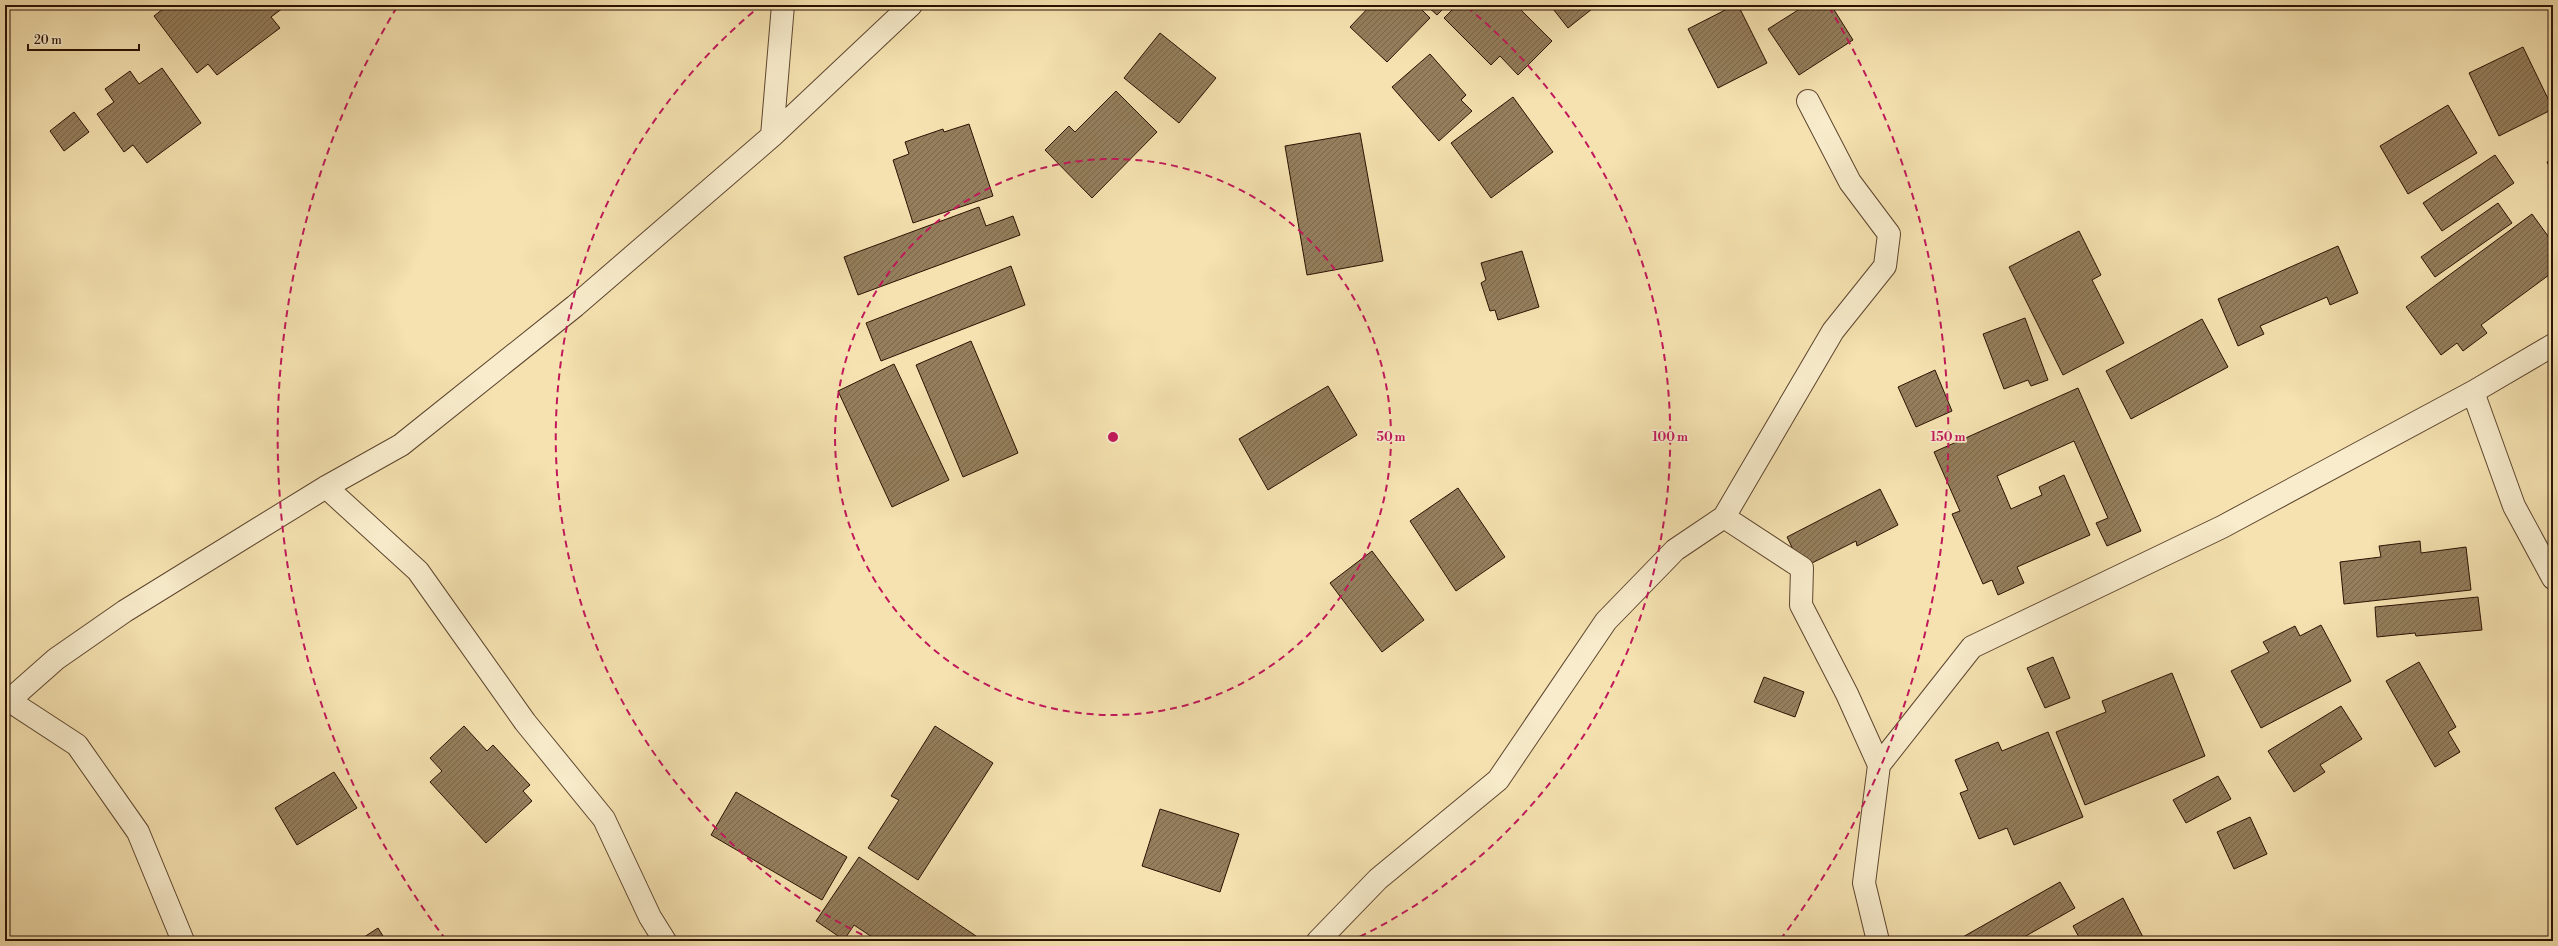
<svg xmlns="http://www.w3.org/2000/svg" width="2558" height="946" font-family="'Libre Bodoni',serif">
<style>
.building{fill:url(#building-hatch);stroke:#2a1102}
.lines{fill:none;stroke-linecap:round;stroke-linejoin:round}
.minor-casing{stroke:#5d452e;stroke-width:24}
.minor{stroke:#f8eccc;stroke-width:22}
.ring{fill:none;stroke:#c2185b;stroke-width:2;stroke-dasharray:7 5}
.centre{fill:#c2185b;stroke:#f8eccc;stroke-width:2}
.ring-label{font-size:12px;text-anchor:middle;font-weight:bold;fill:#c2185b;stroke:#f8eccc;stroke-width:3.5;stroke-linejoin:round;paint-order:stroke}
</style>
<defs>
<pattern id="building-hatch" width="6" height="6" patternUnits="userSpaceOnUse"><rect width="6" height="6" fill="#947e5c"/><path d="M-1 1l2-2M0 6l6-6M5 7l2-2" fill="none" stroke="#79664a"/></pattern>
</defs>
<rect width="100%" height="100%" fill="#f5e2b0"/>
<filter id="stains"><feTurbulence type="fractalNoise" baseFrequency=".005" numOctaves="4"/><feColorMatrix values="0 0 0 0 .2 0 0 0 0 .09 0 0 0 0 .02 0 0 0 .5 -.17"/></filter>
<radialGradient id="worn" r=".72"><stop offset=".6" stop-color="#630" stop-opacity="0"/><stop offset="1" stop-color="#630" stop-opacity=".3"/></radialGradient>
<path class="building" d="M168,5H287L271,17L280,28L217,75L208,64L197,73L154,16Z
M1371,5H1417L1430,18L1387,62L1350,27Z
M1426,5H1447L1437,15Z
M1457,5H1516L1552,41L1518,75L1500,56L1491,65L1444,18Z
M1550,5H1597L1568,28Z
M1735,5H1738L1767,63L1718,88L1688,29Z
M1806,5H1831L1853,40L1799,75L1768,29Z
M1160,33L1216,78L1179,123L1124,78Z
M2523,47L2553,109L2499,136L2469,73Z
M1430,54L1466,95L1461,100L1472,111L1439,141L1392,87Z
M162,68L201,123L147,163L133,145L124,152L97,114L114,102L105,89L130,71L139,84Z
M1116,91L1157,132L1092,198L1045,150L1069,126L1075,132Z
M1513,97L1553,152L1491,198L1451,143Z
M2448,105L2477,153L2408,194L2380,146Z
M74,112L89,132L64,151L50,131Z
M969,124L993,196L913,223L893,160L909,154L905,142L943,129L944,132Z
M1360,133L1383,261L1307,275L1285,146Z
M2495,155L2514,183L2442,231L2423,203Z
M2553,159V174L2547,162Z
M2498,203L2512,223L2435,277L2421,257Z
M979,207L986,226L1013,216L1020,235L858,295L844,257Z
M2532,214L2553,243V272L2481,325L2487,333L2463,351L2457,343L2441,355L2406,307Z
M2079,231L2101,275L2092,280L2124,343L2063,375L2009,267Z
M2338,246L2358,293L2330,305L2327,297L2260,326L2264,334L2238,346L2218,299Z
M1522,251L1539,307L1498,320L1495,310L1490,311L1481,283L1486,280L1481,263Z
M1011,266L1025,305L881,361L866,323Z
M2025,318L2048,380L2031,386L2028,380L2004,389L1983,334Z
M2202,319L2228,367L2131,419L2106,371Z
M971,341L1018,453L963,477L916,365Z
M894,364L949,480L892,507L838,391Z
M1935,370L1952,411L1916,427L1898,387Z
M1328,386L1357,435L1268,490L1239,439Z
M2078,388L2141,531L2107,546L2096,523L2108,518L2074,441L1997,476L2011,509L2042,495L2039,487L2064,475L2090,535L2017,567L2024,583L1998,595L1992,580L1983,584L1952,514L1960,511L1934,452Z
M1458,488L1505,557L1456,591L1410,521Z
M1880,489L1898,525L1857,546L1856,541L1802,568L1787,537Z
M2420,541L2421,553L2466,547L2471,590L2344,604L2340,562L2381,557L2379,546Z
M1372,551L1424,620L1382,652L1330,583Z
M2478,597L2482,630L2416,636L2415,633L2377,637L2375,607Z
M2321,625L2351,681L2261,728L2231,671L2269,652L2263,642L2295,626L2300,636Z
M2053,657L2070,698L2045,708L2027,668Z
M2419,662L2456,727L2448,732L2460,752L2435,767L2386,681Z
M2172,673L2205,756L2085,805L2056,732L2106,712L2102,701Z
M1764,677L1804,692L1795,717L1754,702Z
M2341,706L2362,739L2320,765L2325,772L2294,792L2268,751Z
M464,726L487,751L493,745L530,785L523,791L532,801L486,843L430,782L442,771L430,758Z
M935,726L993,763L918,880L868,848L899,800L891,796Z
M2048,732L2083,817L2014,845L2007,828L1979,839L1960,793L1968,790L1955,760L1998,742L2002,751Z
M334,772L357,808L297,845L275,808Z
M2218,776L2231,799L2186,823L2173,800Z
M736,792L847,857L822,900L711,835Z
M1160,809L1239,834L1220,892L1142,866Z
M2250,817L2267,854L2234,869L2217,832Z
M859,857L976,936L973,941H878L854,925L844,940L816,921Z
M2060,882L2075,908L2017,941H1963L1961,938Z
M2123,898L2145,941H2081L2073,926Z
M378,928L386,941H358Z"/>
<g class="lines">
<defs>
<path id="minor" d="M772,136L783,5
M2473,392L2514,506L2553,578
M326,487L418,571L525,722L604,819L650,917L665,941
M1724,517L1833,331L1885,266L1889,234L1850,182L1808,101
M5,698L77,745L138,832L183,941
M5,704L56,659L125,611L326,487L401,445L575,306L772,136L911,5
M1318,941L1378,879L1498,780L1606,621L1675,550L1724,517L1802,568L1801,605L1847,694L1879,765
M1878,941L1864,883L1879,765L1972,647L2222,527L2473,392L2553,345"/>
</defs>
<use href="#minor" class="minor-casing"/>
<use href="#minor" class="minor"/>
</g>
<g class="ring">
<circle cx="1113" cy="437" r="278"/>
<path d="M873 940A557 557 0 0 1 759 7M1467 7A557 557 0 0 1 1353 940"/>
<path d="M446 940A835 835 0 0 1 397 7M1829 7A835 835 0 0 1 1780 940"/>
</g>
<circle cx="1113" cy="437" r="6" class="centre"/>
<g class="ring-label">
<text x="1391" y="441">50 m</text>
<text x="1670" y="441">100 m</text>
<text x="1948" y="441">150 m</text>
</g>
<rect width="2558" height="946" fill="none" stroke="#f5e2b0" stroke-width="20"/>
<rect x="6" y="6" width="2546" height="934" fill="none" stroke="#2a1102" stroke-width="2"/>
<rect x="10" y="10" width="2538" height="926" fill="none" stroke="#2a1102"/>
<path d="M28 44v6h111v-6" fill="none" stroke="#2a1102" stroke-width="2"/>
<text x="34" y="44" font-size="12" fill="#2a1102" stroke="#f8eccc" stroke-width="3" paint-order="stroke">20 m</text>
<rect width="100%" height="100%" filter="url(#stains)"/>
<rect width="100%" height="100%" fill="url(#worn)"/>
</svg>
